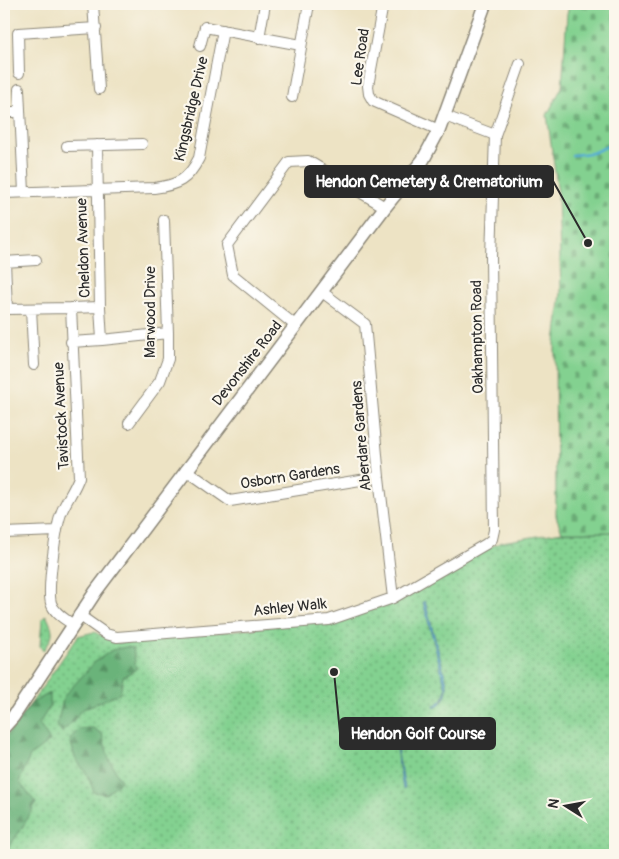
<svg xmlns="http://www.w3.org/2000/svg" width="619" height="859" font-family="Pangolin,sans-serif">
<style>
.grass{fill:url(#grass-dots);stroke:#577e5e}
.forest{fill:url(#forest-firs);stroke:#4a6f52}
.cemetery{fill:url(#cemetery-stones);stroke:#577e5e}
.water{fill:#57aed4;stroke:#416c80}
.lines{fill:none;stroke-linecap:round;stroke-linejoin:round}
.stream{stroke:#57aed4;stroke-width:2.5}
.minor-casing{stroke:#8c8778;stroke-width:12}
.tertiary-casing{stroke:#8c8778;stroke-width:15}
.minor{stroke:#fff;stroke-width:10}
.tertiary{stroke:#fff;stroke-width:12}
.labels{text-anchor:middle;stroke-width:4.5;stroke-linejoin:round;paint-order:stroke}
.street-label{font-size:15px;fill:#2b2b2b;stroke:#fbf7ec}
.leader{fill:none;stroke:#2b2b2b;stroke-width:2}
.callout-dot{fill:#2b2b2b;stroke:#fbf7ec;stroke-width:2}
.callout{fill:#2b2b2b;stroke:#2b2b2b;stroke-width:2}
.callout-label{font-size:16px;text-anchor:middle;font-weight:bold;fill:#fff}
</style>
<defs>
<pattern id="grass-dots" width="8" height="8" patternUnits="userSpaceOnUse" patternTransform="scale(1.25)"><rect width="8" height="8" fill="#83d190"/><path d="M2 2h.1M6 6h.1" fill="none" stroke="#6baa76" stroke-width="1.8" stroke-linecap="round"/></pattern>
<pattern id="forest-firs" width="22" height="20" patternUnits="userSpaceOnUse" patternTransform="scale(1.25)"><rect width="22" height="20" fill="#6ab37a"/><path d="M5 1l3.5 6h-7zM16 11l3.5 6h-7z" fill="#579264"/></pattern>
<pattern id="cemetery-stones" width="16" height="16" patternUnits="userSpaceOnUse" patternTransform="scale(1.25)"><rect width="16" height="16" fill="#83d190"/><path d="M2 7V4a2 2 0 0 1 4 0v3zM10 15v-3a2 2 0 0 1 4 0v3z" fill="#6baa76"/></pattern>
</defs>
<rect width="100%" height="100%" fill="#fbf7ec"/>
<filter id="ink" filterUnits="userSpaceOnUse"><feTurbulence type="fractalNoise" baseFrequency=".02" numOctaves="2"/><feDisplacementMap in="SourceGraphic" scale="10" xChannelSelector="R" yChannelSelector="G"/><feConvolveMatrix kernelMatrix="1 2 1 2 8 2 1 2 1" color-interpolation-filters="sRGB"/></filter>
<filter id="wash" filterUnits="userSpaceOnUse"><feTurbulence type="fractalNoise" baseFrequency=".0096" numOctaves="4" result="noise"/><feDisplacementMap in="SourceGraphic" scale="20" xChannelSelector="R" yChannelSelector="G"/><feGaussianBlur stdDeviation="1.12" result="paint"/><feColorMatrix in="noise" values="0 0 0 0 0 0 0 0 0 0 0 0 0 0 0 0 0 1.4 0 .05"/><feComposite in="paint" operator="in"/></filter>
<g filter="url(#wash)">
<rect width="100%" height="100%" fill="#ede3c4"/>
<path class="grass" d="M562,532H615V855H4V737L32,702L78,636L94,632L118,643L329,620L395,603L472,555L502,542Z
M46,615C55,633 54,635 43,651L40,646L42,619Z"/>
<path class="forest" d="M126,647L133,648L136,669L123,677L120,693L81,710L73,721L62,732L57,725L64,696L95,662L112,650Z
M50,693V706L39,724L50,741L30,756L19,782L36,803L22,828L4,854V741L32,703Z
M93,728L102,734L109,759L121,781L106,794L94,792L87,774L75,758L70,739L79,729Z"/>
<path class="cemetery" d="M570,4H615V532H562L556,516L555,342L561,293L558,193L547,115L562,87L567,13Z"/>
<path class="water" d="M425,601L447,683C448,695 444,701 435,708L434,706L443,699L446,689L423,602Z
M395,729H396C395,748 402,769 405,788L403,789L394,737Z"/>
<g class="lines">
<path class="stream" d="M572,155L592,153L615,143"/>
</g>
</g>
<g filter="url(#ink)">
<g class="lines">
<defs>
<path id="minor" d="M93,4L99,89
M383,4L368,86L369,94L373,101L439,130
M259,38L265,4
M200,46L205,27L301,45
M19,73L18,33L96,28
M19,89L24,192
M292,97L309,4
M4,112H20
M445,116L495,135
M97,145L100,307
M67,146L142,144
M4,193L154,188C178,185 188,180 199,158L223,30
M4,262L36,260
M5,262L7,309L71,308
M322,292L365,324L379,477L393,598
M31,309L34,365
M296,326L233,275L227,245L289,162L308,161L385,207
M102,340L168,333
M71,342L102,340L100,307L71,308L79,477C75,489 67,499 62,511C56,525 47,589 51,603C54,613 65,619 72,624
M129,423L160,381L168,359V333L164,220
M186,470L230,501L379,477
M4,533L57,531
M79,615L106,634L117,637L329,620L393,598L486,544L492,539L494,530L491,257L495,135L520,64"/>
<path id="tertiary" d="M4,727L13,717L96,591L385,207L423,160L439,130L485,4"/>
</defs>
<use href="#minor" class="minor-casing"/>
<use href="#tertiary" class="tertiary-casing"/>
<use href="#minor" class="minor"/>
<use href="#tertiary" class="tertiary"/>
</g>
</g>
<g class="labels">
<g class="street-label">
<text transform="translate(360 57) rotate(-82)" y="5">Lee Road</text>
<text transform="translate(191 109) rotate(-77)" y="5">Kingsbridge Drive</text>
<text transform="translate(83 248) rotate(-92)" y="5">Cheldon Avenue</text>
<text transform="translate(150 312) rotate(-90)" y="5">Marwood Drive</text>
<text transform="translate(477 337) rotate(-91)" y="5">Oakhampton Road</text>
<text transform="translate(247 363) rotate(-52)" y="5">Devonshire Road</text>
<text transform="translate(61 416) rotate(-93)" y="5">Tavistock Avenue</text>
<text transform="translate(361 436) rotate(-95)" y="5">Aberdare Gardens</text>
<text transform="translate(290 476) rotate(-9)" y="5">Osborn Gardens</text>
<text transform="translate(290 607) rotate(-6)" y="5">Ashley Walk</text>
</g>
</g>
<path class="leader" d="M588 243L553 181M334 672L340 733"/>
<g class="callout-dot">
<circle cx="588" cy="243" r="5"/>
<circle cx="334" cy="672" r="5"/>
</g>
<g class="callout">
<rect x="305" y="166" width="248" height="31" rx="5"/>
<rect x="340" y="718" width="155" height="31" rx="5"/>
</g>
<g class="callout-label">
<text x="429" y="187">Hendon Cemetery &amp; Crematorium</text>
<text x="418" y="739">Hendon Golf Course</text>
</g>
<rect width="619" height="859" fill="none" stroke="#fbf7ec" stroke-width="20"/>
<g transform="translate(566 806) rotate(281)" stroke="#fbf7ec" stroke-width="4" paint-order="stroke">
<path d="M0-4L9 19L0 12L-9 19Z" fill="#2b2b2b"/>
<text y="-8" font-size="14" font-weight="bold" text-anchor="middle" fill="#2b2b2b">N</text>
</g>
</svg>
